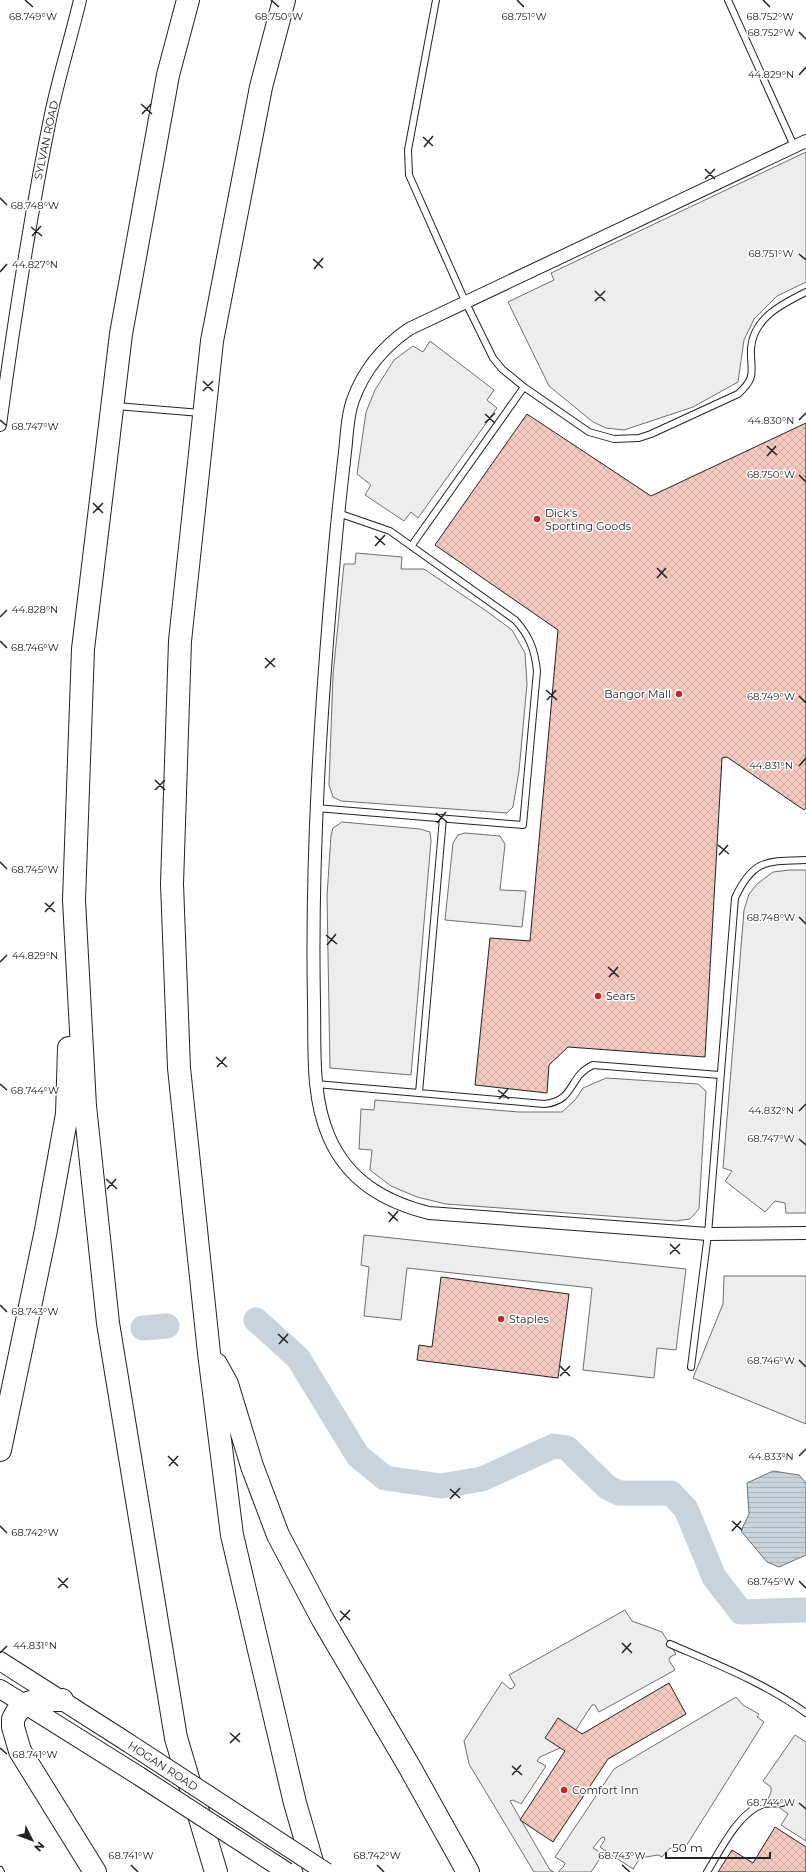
<svg xmlns="http://www.w3.org/2000/svg" width="806" height="1872" font-family="Montserrat,sans-serif">
<style>
.parking{fill:#ededed;stroke:#6f6f6f}
.water{fill:url(#water-rules);stroke:#6f6f6f}
.lines{fill:none;stroke-linecap:round;stroke-linejoin:round}
.river{stroke:#c7d3dd;stroke-width:25}
.building{fill:url(#building-cross-hatch);stroke:#222}
.lane-casing{stroke:#222;stroke-width:8}
.street-casing{stroke:#222;stroke-width:14}
.secondary-casing{stroke:#222;stroke-width:20}
.highway-casing{stroke:#222;stroke-width:24}
.lane{stroke:#fff;stroke-width:6}
.street{stroke:#fff;stroke-width:12}
.secondary{stroke:#fff;stroke-width:18}
.highway{stroke:#fff;stroke-width:22}
.secondary-bridge-casing{stroke:#222;stroke-width:20;stroke-linecap:butt}
.secondary-bridge{stroke:#fff;stroke-width:18}
.ticks{fill:none;stroke:#222;stroke-width:1.5}
.poi-dot{fill:#c62828;stroke:#fff;stroke-width:1.5}
.labels{text-anchor:middle;stroke-width:3;stroke-linejoin:round;paint-order:stroke}
.street-label{font-size:11px;fill:#222;stroke:#fff}
.poi-label{font-size:11px;fill:#222;stroke:#fff;text-anchor:start}
.ticks-label{font-size:10px;text-anchor:middle;fill:#222;stroke:#fff;stroke-width:3;stroke-linejoin:round;paint-order:stroke}
</style>
<defs>
<pattern id="water-rules" width="6" height="5" patternUnits="userSpaceOnUse"><rect width="6" height="5" fill="#c7d3dd"/><path d="M0 2.5h6" fill="none" stroke="#abb5bd"/></pattern>
<pattern id="building-cross-hatch" width="8" height="8" patternUnits="userSpaceOnUse"><rect width="8" height="8" fill="#f3c9c0"/><path d="M0 0l8 8M0 8l8-8" fill="none" stroke="#d0aca5"/></pattern>
</defs>
<rect width="100%" height="100%" fill="#fff"/>
<path class="parking" d="M806,152V282L777,296L754,319L744,340L738,382L693,407L624,430L606,428L593,422L549,386L508,302L554,280L551,273Z
M430,341L494,390L487,400L497,408L418,518L411,512L404,521L365,495L371,485L357,474L366,412L375,390L394,360L413,346L423,352Z
M356,553L402,557L401,569H424L485,610L512,630L525,653L527,684L519,771L513,807L507,813L341,801L333,797L329,785L333,675L344,564H355Z
M342,822L420,829L430,832L431,841L411,1075L330,1068L327,896L331,835L333,828Z
M465,833L500,836L505,844L500,890L526,891L522,927L445,920L453,843L458,835Z
M789,870H806V1213H786L785,1203L775,1201L765,1212L725,1181L732,1171L723,1168L744,910L749,894L757,884L773,872Z
M606,1078L698,1084L706,1091L699,1209L690,1219L676,1221L446,1204L417,1197L391,1186L370,1170L372,1150L359,1149L361,1109L374,1110L375,1100L519,1112H562L575,1100L583,1088Z
M364,1235L686,1269L676,1350L657,1348L654,1378L583,1370L592,1288L407,1268L401,1320L364,1316L369,1267L361,1265Z
M724,1276H806V1424L693,1378L723,1304Z
M625,1610L632,1621L662,1632L676,1654L670,1657L669,1660L675,1670L599,1712L595,1705H592L575,1731L560,1748L540,1757L537,1761L546,1766L521,1804L513,1800L510,1801L550,1870L554,1872H534L469,1764L464,1741L502,1682L510,1689L513,1688L515,1685L509,1675Z
M736,1697L743,1705L759,1714L757,1717L764,1722L683,1851L670,1848L662,1857L658,1855L640,1858L633,1869L600,1847L605,1840L604,1837L601,1838L593,1848L603,1854L591,1872H558L564,1866L565,1863L555,1857L614,1769Z
M795,1735L806,1742V1841L781,1825L788,1814L768,1799L771,1792V1787L763,1781Z"/>
<path class="water" d="M773,1471L799,1475L806,1483V1555L779,1567L767,1562L741,1531L749,1514L747,1483Z"/>
<g class="lines">
<path class="river" d="M256,1320L298,1358L358,1456L385,1478L441,1486L482,1479L554,1446L567,1448L607,1487L619,1493H671L686,1509L714,1577L741,1612L806,1610
M143,1328L167,1326"/>
</g>
<path class="building" d="M527,414L651,496L806,423V808L804,810L727,757L722,758L705,1057L568,1047L549,1065L547,1093L475,1085L490,938L530,941L558,630L435,545Z
M441,1277L569,1294L558,1378L417,1360L419,1345L432,1347Z
M669,1683L686,1714L608,1759L553,1842L520,1820L565,1751L545,1738L558,1718L582,1734Z
M775,1827L806,1847V1872H718L732,1850L753,1863Z"/>
<g class="lines">
<defs>
<path id="lane" d="M436,0L408,150L409,175L465,301L493,358L502,369L524,387L589,432L614,439L639,438L651,434L738,394C758,376 750,371 751,349C753,318 782,304 806,292
M728,0L794,146
M116,406L201,413
M412,545L524,387
M316,808L523,825L537,671C535,650 529,635 515,620L390,531L338,513
M316,1084L544,1104C576,1101 568,1076 593,1065L720,1075
M419,1093L443,818
M691,1367L708,1234L735,898C753,859 767,861 806,860
M670,1644C716,1664 765,1683 806,1713
M0,1870L1,1872
M707,1872C720,1851 739,1811 764,1804C769,1803 776,1804 782,1803"/>
<path id="street" d="M806,141L409,329C383,347 364,369 353,400C347,416 347,435 345,452C341,487 337,523 334,558C321,706 311,855 314,1003C315,1047 311,1096 329,1137C348,1181 385,1202 429,1213L708,1234L806,1233
M0,425C14,321 30,217 51,114C59,76 71,38 80,0"/>
<path id="secondary" d="M0,1661L127,1742
M0,1689L139,1776"/>
<path id="highway" d="M188,0L168,75L121,334L83,649L74,900L85,1106L108,1323L176,1738L216,1872
M284,0L261,87L212,341L180,641L172,884L179,1068L209,1353L232,1535L295,1803L315,1872
M216,1364L227,1384L252,1466L278,1535L323,1620L409,1766L468,1872
M0,1450L46,1230L67,1114L69,1048
M62,1700H37L25,1704L17,1712L13,1719V1727L20,1751L95,1872"/>
</defs>
<use href="#lane" class="lane-casing"/>
<use href="#street" class="street-casing"/>
<use href="#secondary" class="secondary-casing"/>
<use href="#highway" class="highway-casing"/>
<use href="#lane" class="lane"/>
<use href="#street" class="street"/>
<use href="#secondary" class="secondary"/>
<use href="#highway" class="highway"/>
<defs>
<path id="secondary-bridge" d="M127,1742L326,1872
M139,1776L287,1872"/>
</defs>
<use href="#secondary-bridge" class="secondary-bridge-casing"/>
<use href="#secondary-bridge" class="secondary-bridge"/>
</g>
<path class="ticks" d="M25,0L33,7M271,0L279,7M517,0L524,7M763,0L770,7M799,32L806,39M799,75L806,67M141,104L152,114M142,114L151,104M423,137L433,146M424,147L433,136M705,169L715,179M705,179L715,169M0,198L7,205M31,227L42,236M32,236L41,226M799,254L806,260M313,259L323,268M314,269L323,258M0,272L7,264M595,291L605,301M595,301L605,291M203,381L213,391M203,391L213,381M485,414L495,423M0,420L7,426M799,420L806,413M485,423L495,413M767,446L777,455M767,456L776,446M799,475L806,482M93,503L103,513M93,513L103,503M375,536L385,545M375,546L385,535M657,568L667,578M657,578L666,568M0,617L7,610M0,641L7,648M265,658L275,667M265,668L275,658M546,690L557,700M799,696L806,703M547,700L556,690M799,766L806,758M155,780L165,790M155,790L165,780M436,813L447,822M437,823L446,812M718,845L729,854M719,855L728,845M0,862L7,869M45,903L55,912M45,912L54,902M799,917L806,924M326,935L337,944M327,945L336,934M0,962L7,955M608,967L619,977M609,977L618,967M216,1057L227,1067M217,1067L226,1057M0,1084L7,1090M498,1090L509,1099M499,1099L508,1089M799,1111L806,1104M799,1139L806,1145M106,1179L117,1189M107,1189L116,1179M388,1212L398,1221M389,1222L398,1211M670,1244L680,1254M670,1254L680,1244M0,1305L7,1312M278,1334L288,1343M279,1344L288,1334M799,1360L806,1367M560,1366L570,1376M560,1376L570,1366M168,1456L178,1466M799,1456L806,1449M169,1466L178,1456M450,1489L460,1498M450,1499L460,1488M732,1521L742,1530M0,1526L7,1533M732,1531L741,1521M58,1578L68,1588M799,1581L806,1588M58,1588L68,1578M340,1611L350,1620M340,1621L350,1610M622,1643L632,1653M0,1653L7,1646M622,1653L631,1643M230,1733L240,1742M230,1743L240,1733M0,1748L7,1754M512,1766L522,1775M512,1775L521,1765M799,1803L806,1809M131,1865L138,1872M377,1865L384,1872M622,1865L630,1872"/>
<g class="poi-dot">
<circle cx="537" cy="519" r="4"/>
<circle cx="679" cy="694" r="4"/>
<circle cx="598" cy="996" r="4"/>
<circle cx="501" cy="1319" r="4"/>
<circle cx="564" cy="1790" r="4"/>
</g>
<g class="labels">
<g class="street-label">
<text transform="translate(46 140) rotate(-78)" y="4">SYLVAN ROAD</text>
<text transform="translate(163 1766) rotate(33)" y="4">HOGAN ROAD</text>
</g>
<g class="poi-label">
<text x="545" y="517">Dick's<tspan x="545" dy="13">Sporting Goods</tspan></text>
<text x="671" y="698" text-anchor="end">Bangor Mall</text>
<text x="606" y="1000">Sears</text>
<text x="509" y="1323">Staples</text>
<text x="572" y="1794">Comfort Inn</text>
</g>
</g>
<g class="ticks-label">
<text x="33" y="20">68.749°W</text>
<text x="279" y="20">68.750°W</text>
<text x="524" y="20">68.751°W</text>
<text x="770" y="20">68.752°W</text>
<text x="771" y="36">68.752°W</text>
<text x="771" y="78">44.829°N</text>
<text x="35" y="209">68.748°W</text>
<text x="771" y="257">68.751°W</text>
<text x="35" y="268">44.827°N</text>
<text x="771" y="424">44.830°N</text>
<text x="35" y="430">68.747°W</text>
<text x="771" y="478">68.750°W</text>
<text x="35" y="613">44.828°N</text>
<text x="35" y="651">68.746°W</text>
<text x="771" y="700">68.749°W</text>
<text x="771" y="769">44.831°N</text>
<text x="35" y="873">68.745°W</text>
<text x="771" y="921">68.748°W</text>
<text x="35" y="959">44.829°N</text>
<text x="35" y="1094">68.744°W</text>
<text x="771" y="1114">44.832°N</text>
<text x="771" y="1142">68.747°W</text>
<text x="35" y="1315">68.743°W</text>
<text x="771" y="1364">68.746°W</text>
<text x="771" y="1460">44.833°N</text>
<text x="35" y="1536">68.742°W</text>
<text x="771" y="1585">68.745°W</text>
<text x="35" y="1649">44.831°N</text>
<text x="35" y="1758">68.741°W</text>
<text x="771" y="1806">68.744°W</text>
<text x="131" y="1859">68.741°W</text>
<text x="377" y="1859">68.742°W</text>
<text x="622" y="1859">68.743°W</text>
</g>
<g transform="translate(32 1840) rotate(132)" stroke="#ffffff" stroke-width="3" paint-order="stroke">
<path d="M0-3L7 15L0 10L-7 15Z" fill="#222222"/>
<text y="-6" font-size="11" font-weight="bold" text-anchor="middle" fill="#222222">N</text>
</g>
<path d="M666 1852v6h104v-6" fill="none" stroke="#222222" stroke-width="2"/>
<text x="672" y="1852" font-size="12" fill="#222222" stroke="#ffffff" stroke-width="3" paint-order="stroke">50 m</text>
</svg>
